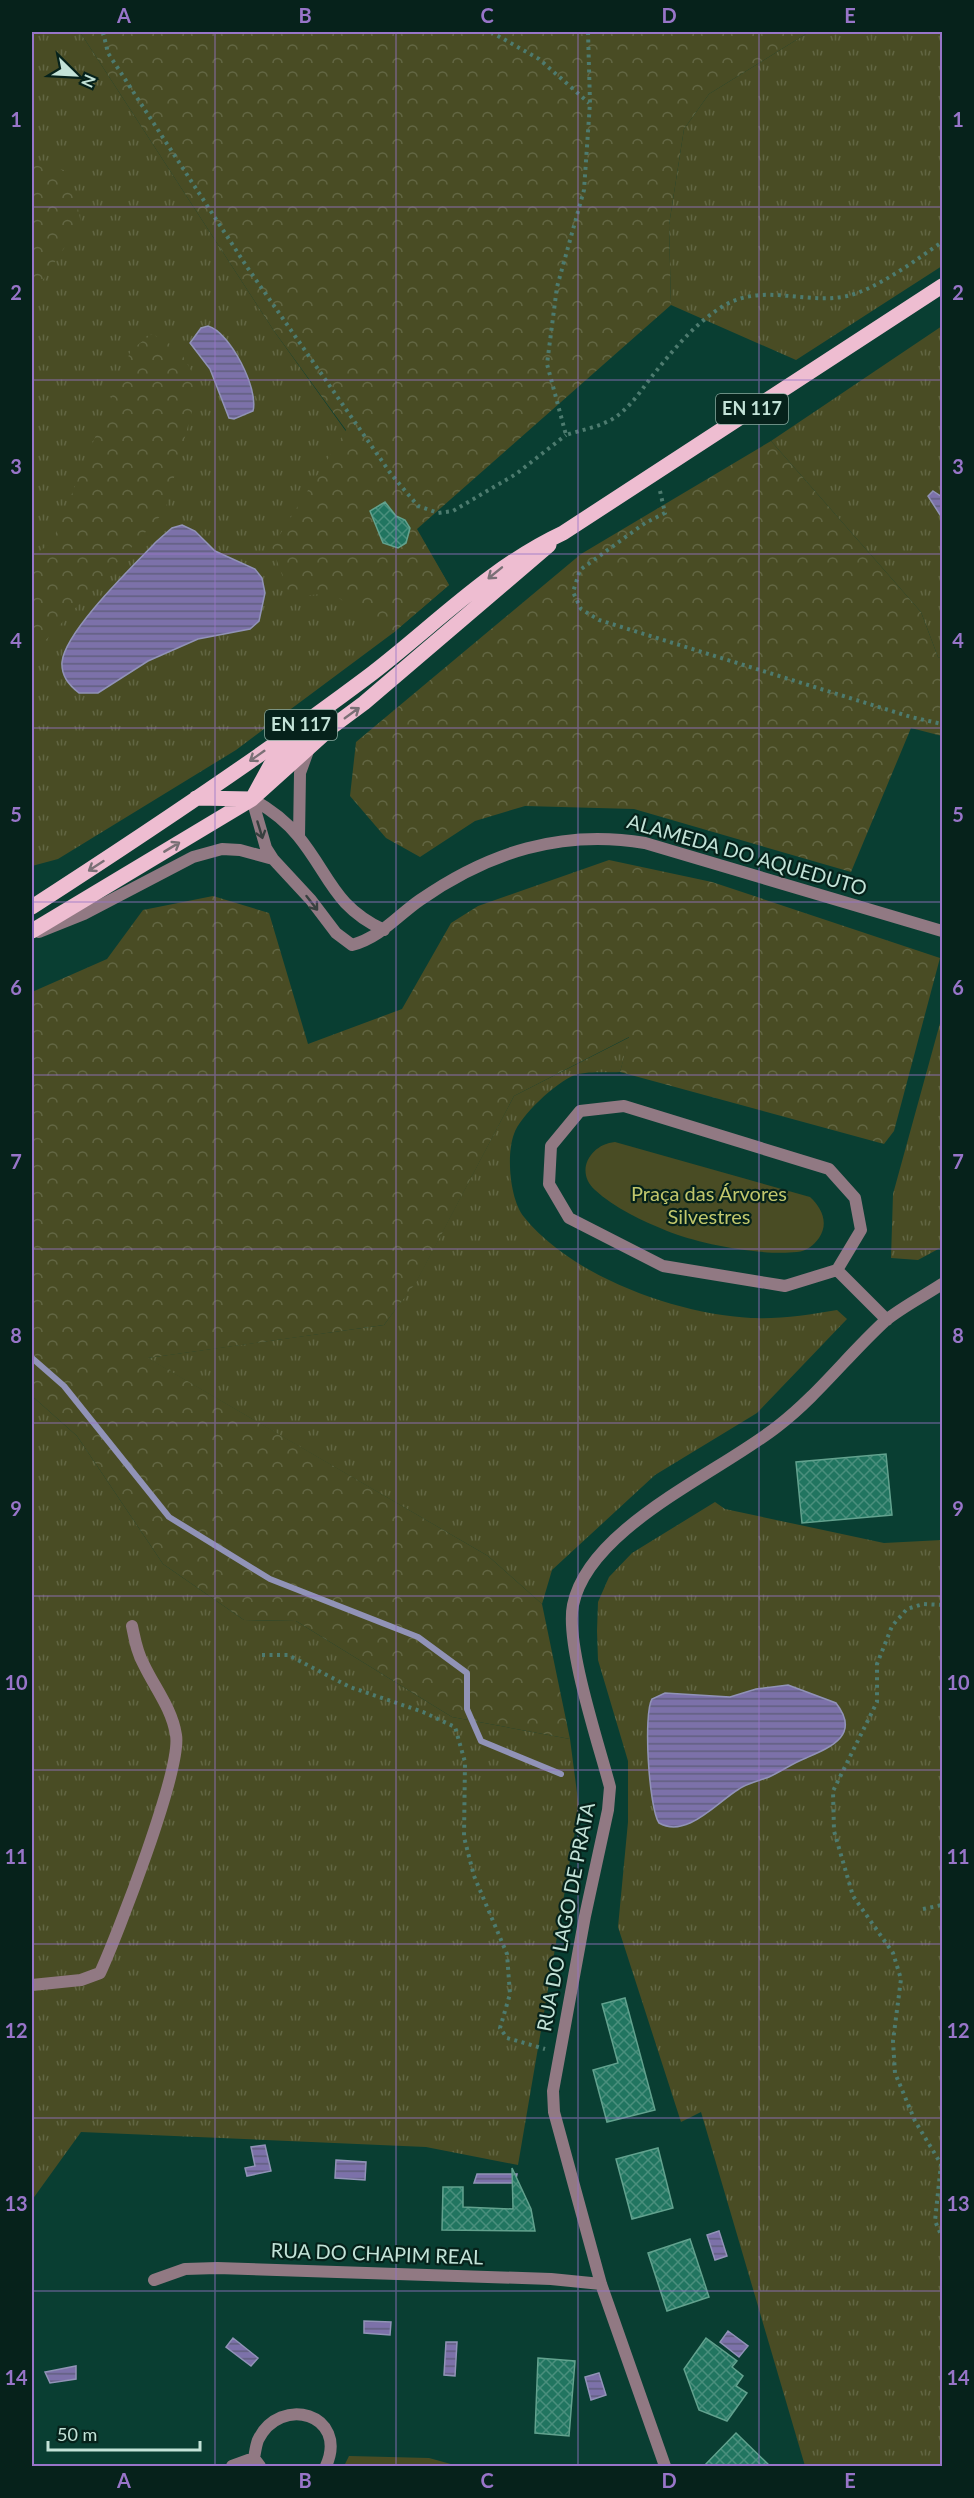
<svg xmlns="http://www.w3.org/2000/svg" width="974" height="2498" font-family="Lato,sans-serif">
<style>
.grass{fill:url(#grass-tufts)}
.forest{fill:url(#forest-crowns)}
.garden{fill:#494c24}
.water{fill:url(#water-rules);stroke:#9193b7;stroke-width:1.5}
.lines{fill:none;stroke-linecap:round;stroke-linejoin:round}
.stream{stroke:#9193b7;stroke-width:6}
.building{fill:url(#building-cross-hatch);stroke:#62a28e;stroke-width:1.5}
.path{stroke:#4d7b6f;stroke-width:4;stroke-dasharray:3 4.5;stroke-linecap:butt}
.lane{stroke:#917983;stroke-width:12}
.street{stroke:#917983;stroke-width:12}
.primary{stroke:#eebdd1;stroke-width:15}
.oneway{stroke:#7a7076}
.oneway2{stroke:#37403f}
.grid{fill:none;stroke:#9875c9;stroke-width:1.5;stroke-opacity:0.55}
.labels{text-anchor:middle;stroke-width:4.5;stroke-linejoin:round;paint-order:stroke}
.shield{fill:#06221b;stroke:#8aa99f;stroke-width:1.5}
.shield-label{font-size:18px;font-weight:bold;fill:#c3e3d8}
.street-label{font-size:20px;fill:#c3e3d8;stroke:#06221b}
.park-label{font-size:20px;fill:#c1c76c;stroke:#06221b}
.neatline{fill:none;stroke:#9875c9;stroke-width:2}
.grid-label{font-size:20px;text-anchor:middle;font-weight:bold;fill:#9875c9}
</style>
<defs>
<pattern id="grass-tufts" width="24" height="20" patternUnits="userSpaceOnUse" patternTransform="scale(1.5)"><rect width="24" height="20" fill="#494c24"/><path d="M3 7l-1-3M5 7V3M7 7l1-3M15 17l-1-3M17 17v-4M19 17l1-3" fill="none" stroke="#626643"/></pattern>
<pattern id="forest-crowns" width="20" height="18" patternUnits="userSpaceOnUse" patternTransform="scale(1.5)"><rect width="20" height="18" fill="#494c24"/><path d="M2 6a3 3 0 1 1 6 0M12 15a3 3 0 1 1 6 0" fill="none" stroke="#626643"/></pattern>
<pattern id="water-rules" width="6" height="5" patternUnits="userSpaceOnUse" patternTransform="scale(1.5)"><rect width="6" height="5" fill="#7c71a9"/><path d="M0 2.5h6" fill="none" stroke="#625f7f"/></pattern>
<pattern id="building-cross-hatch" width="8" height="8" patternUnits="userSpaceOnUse" patternTransform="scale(1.5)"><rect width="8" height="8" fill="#217560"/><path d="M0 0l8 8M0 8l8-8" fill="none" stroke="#4a8f7d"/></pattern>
</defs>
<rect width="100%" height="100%" fill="#093e32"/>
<path class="grass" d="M32,32H80L274,331L416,529L449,585L393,633L236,750L58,859L32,866Z
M809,32H942V266L796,360L671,305L669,225L684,129L709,94Z
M942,326V659L938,657L921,612L771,441Z
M942,1016V1247L918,1260L891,1258L893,1194Z
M630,1037L620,1072C606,1073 587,1071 575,1075C556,1082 520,1116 514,1134C506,1155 510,1200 524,1217C572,1277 677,1314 751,1318C780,1319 809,1315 837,1310L847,1319L757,1413L655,1475L552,1570L542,1604L488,1556L147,1358L384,1325L417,1280L514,1096Z
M32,1396L77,1436L163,1564L244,1620L296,1621L452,1717L570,1739L579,1808L518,2165L426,2147L81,2132L32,2200Z
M715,1502L725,1509L884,1543L942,1540V2466H805L701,2112L681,2122L618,1927L628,1822V1761L598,1660L597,1631L598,1602L609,1577L632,1553Z
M349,2456L429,2458L458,2466H344Z"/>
<path class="forest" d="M80,32H809L709,94L684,129L669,225L671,305L417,529L449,585L393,633L365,619L333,593L290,597L272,547L346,430L274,331Z
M32,165L70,171L81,223L32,296Z
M152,334L179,349L199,385L165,511L32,655V557L52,542L131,350Z
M771,441L921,612L938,657L942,659V736L911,728L851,872L634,809L525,806L475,821L420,857L386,838L350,796L356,742L581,554Z
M609,860L712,882L940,958L894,1131L884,1144L620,1072L629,1037L514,1096L417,1281L384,1325L148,1358L488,1556L542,1604L570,1739L452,1717L296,1621L244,1620L163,1564L77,1436L32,1396V992L107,959L143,910L213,896L269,913L308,1044L402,1009L451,923L478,906Z"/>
<path class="garden" d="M615,1142L810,1197C822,1208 829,1223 819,1238C814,1245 807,1251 797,1252C762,1256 699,1244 667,1231C643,1221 614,1208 595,1190C574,1171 591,1144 615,1142Z"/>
<path class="water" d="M208,326C230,332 259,389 253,411L234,419L229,418L210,369L190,343L201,328Z
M933,491L942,497V518L928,496Z
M182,525L195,531L215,551L255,569L262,578L265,593L259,621L250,629L198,639L148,661L98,693H79C69,685 61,676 62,662C65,631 134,565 157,541L172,528Z
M788,1685L836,1703C861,1735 831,1747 806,1758C793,1763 782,1771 769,1777C759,1781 748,1783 739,1789C717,1802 687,1839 659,1823C649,1809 643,1714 652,1699L665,1693L730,1697L756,1689Z
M265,2145L271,2171L247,2176L245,2168L255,2166L251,2147Z
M336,2160L366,2162L365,2180L335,2178Z
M477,2174H517L515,2183H474Z
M719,2231L727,2256L715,2260L707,2235Z
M364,2321L391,2322L390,2335L364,2333Z
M728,2331L748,2346L739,2357L720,2342Z
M233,2338L258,2358L251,2366L226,2347Z
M446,2342H457L455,2376L444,2375Z
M76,2366V2379L50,2383L45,2372Z
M599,2373L606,2395L591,2400L585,2377Z"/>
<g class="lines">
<path class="stream" d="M32,1358L64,1386L169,1517L270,1579L418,1637L467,1673V1709L481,1741L561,1774"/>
</g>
<path class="building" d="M385,502L396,516L405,520L410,528L406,543L398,548L383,543L370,511Z
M886,1454L892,1515L802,1523L796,1462Z
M625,1998L655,2110L607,2122L593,2070L618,2063L602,2004Z
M658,2148L673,2208L632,2219L616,2159Z
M512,2168L531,2209L535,2231L442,2230L443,2187H463V2207L513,2209Z
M690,2239L709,2297L667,2311L648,2253Z
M706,2338L737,2361L732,2367L743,2376L736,2386L747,2393L727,2421L699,2410L684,2369Z
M538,2358L575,2361L569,2436L535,2433Z
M736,2433L770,2466H704Z"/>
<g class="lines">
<path class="path" d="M103,32L108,53L247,267L391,474L418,506L438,513L453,511L516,474L566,435
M491,32L539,59L589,103
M588,32L590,103L584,190L557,287L547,364L566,435C581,430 604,426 617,416C632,405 642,389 653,375C674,349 696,322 725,305C764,283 806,305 847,296C877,289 916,260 942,242
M660,491L665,513L645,523L580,570L573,592L581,609L599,620L911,717L942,724
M942,1605L923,1604L907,1609L892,1626L877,1664V1702L833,1791L834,1831L853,1896L893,1953L901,1979L893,2041L895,2073L915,2121L941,2164L935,2221L942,2237
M262,1655H288L350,1687L423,1712L455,1727L465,1762L464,1837L474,1876L507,1954L510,1994L500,2028L507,2038L545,2049
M923,1909L942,1905"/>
<path class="lane" d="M32,1985L81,1980L100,1973C117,1936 182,1769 176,1735C172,1709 155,1688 144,1665C137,1653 135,1640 132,1626"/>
<path class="street" d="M252,799L266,848L273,859L311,900L336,933L352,945C381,937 397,916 420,900C489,852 562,829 645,843L942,931
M252,799C270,809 285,820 298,836C330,875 333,906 384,930
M299,837L300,773L308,751
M39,932L84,914L193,857L222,849L240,850L273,859
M837,1270L785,1286L663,1266L569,1218L549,1184L551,1146L580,1111L624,1106L829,1169L855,1198L861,1230L837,1270L887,1320
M154,2280L185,2269L217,2268L551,2279L601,2284
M232,2466L254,2458
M260,2466L254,2458C255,2453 256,2445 258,2440C280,2394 349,2414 326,2466
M665,2466L601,2284L554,2112L553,2091L585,1916L608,1810L610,1787C599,1745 565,1644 573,1605C589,1527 719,1473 778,1426C817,1396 848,1355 885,1321C902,1307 924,1296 942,1284"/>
<path class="primary" d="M196,798L252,799L270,766L326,717
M32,907C145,834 258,759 366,678C431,629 488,568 563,533L942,286
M32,931L252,799L333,726L364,703L549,545"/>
</g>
<defs><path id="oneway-shaft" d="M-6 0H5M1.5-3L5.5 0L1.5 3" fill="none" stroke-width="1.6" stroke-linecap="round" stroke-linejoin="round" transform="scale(1.5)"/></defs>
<g class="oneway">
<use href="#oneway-shaft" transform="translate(495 573) rotate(141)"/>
<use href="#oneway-shaft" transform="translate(352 713) rotate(-36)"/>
<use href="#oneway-shaft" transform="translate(257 756) rotate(145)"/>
<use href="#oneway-shaft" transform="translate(172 847) rotate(-31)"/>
<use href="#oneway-shaft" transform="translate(96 866) rotate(147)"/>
</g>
<g class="oneway2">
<use href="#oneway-shaft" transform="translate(260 830) rotate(73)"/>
<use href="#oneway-shaft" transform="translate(312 903) rotate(52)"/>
</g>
<path class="grid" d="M215,32V2466M396,32V2466M578,32V2466M759,32V2466M32,207H942M32,380H942M32,554H942M32,728H942M32,902H942M32,1075H942M32,1249H942M32,1423H942M32,1596H942M32,1770H942M32,1944H942M32,2118H942M32,2291H942"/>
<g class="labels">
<g class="shield">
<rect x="716" y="394" width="72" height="30" rx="4.5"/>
<rect x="265" y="710" width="72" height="30" rx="4.5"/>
</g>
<g class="shield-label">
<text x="752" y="415">EN 117</text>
<text x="301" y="731">EN 117</text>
</g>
<g class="street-label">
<text transform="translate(747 855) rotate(16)" y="7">ALAMEDA DO AQUEDUTO</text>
<text transform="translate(566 1917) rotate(-79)" y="7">RUA DO LAGO DE PRATA</text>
<text transform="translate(377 2254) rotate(2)" y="7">RUA DO CHAPIM REAL</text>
</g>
<g class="park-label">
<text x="709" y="1201">Praça das Árvores<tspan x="709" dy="23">Silvestres</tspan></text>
</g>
</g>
<rect width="974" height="2498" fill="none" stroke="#06221b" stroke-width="66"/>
<g transform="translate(75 75) rotate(114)" stroke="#06221b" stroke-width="4.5" paint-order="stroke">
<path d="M0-4.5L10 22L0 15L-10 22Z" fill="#c3e3d8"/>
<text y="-9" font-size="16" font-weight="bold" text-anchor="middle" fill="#c3e3d8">N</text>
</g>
<path d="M48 2441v9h152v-9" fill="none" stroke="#c3e3d8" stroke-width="3"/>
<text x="57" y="2441" font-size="18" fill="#c3e3d8" stroke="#06221b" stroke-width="4.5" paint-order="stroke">50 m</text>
<rect x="33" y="33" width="908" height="2432" class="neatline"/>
<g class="grid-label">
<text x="124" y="23">A</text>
<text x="305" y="23">B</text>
<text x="487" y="23">C</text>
<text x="669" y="23">D</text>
<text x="850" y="23">E</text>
<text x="16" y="127">1</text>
<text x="958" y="127">1</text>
<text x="16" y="300">2</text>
<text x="958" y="300">2</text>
<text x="16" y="474">3</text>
<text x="958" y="474">3</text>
<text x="16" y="648">4</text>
<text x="958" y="648">4</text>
<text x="16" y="822">5</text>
<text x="958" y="822">5</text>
<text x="16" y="995">6</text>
<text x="958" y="995">6</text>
<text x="16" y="1169">7</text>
<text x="958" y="1169">7</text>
<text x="16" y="1343">8</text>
<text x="958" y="1343">8</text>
<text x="16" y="1516">9</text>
<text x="958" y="1516">9</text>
<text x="16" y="1690">10</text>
<text x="958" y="1690">10</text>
<text x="16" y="1864">11</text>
<text x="958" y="1864">11</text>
<text x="16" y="2038">12</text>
<text x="958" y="2038">12</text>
<text x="16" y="2211">13</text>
<text x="958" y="2211">13</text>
<text x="16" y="2385">14</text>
<text x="958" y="2385">14</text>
<text x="124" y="2488">A</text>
<text x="305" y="2488">B</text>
<text x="487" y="2488">C</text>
<text x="669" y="2488">D</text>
<text x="850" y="2488">E</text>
</g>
</svg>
